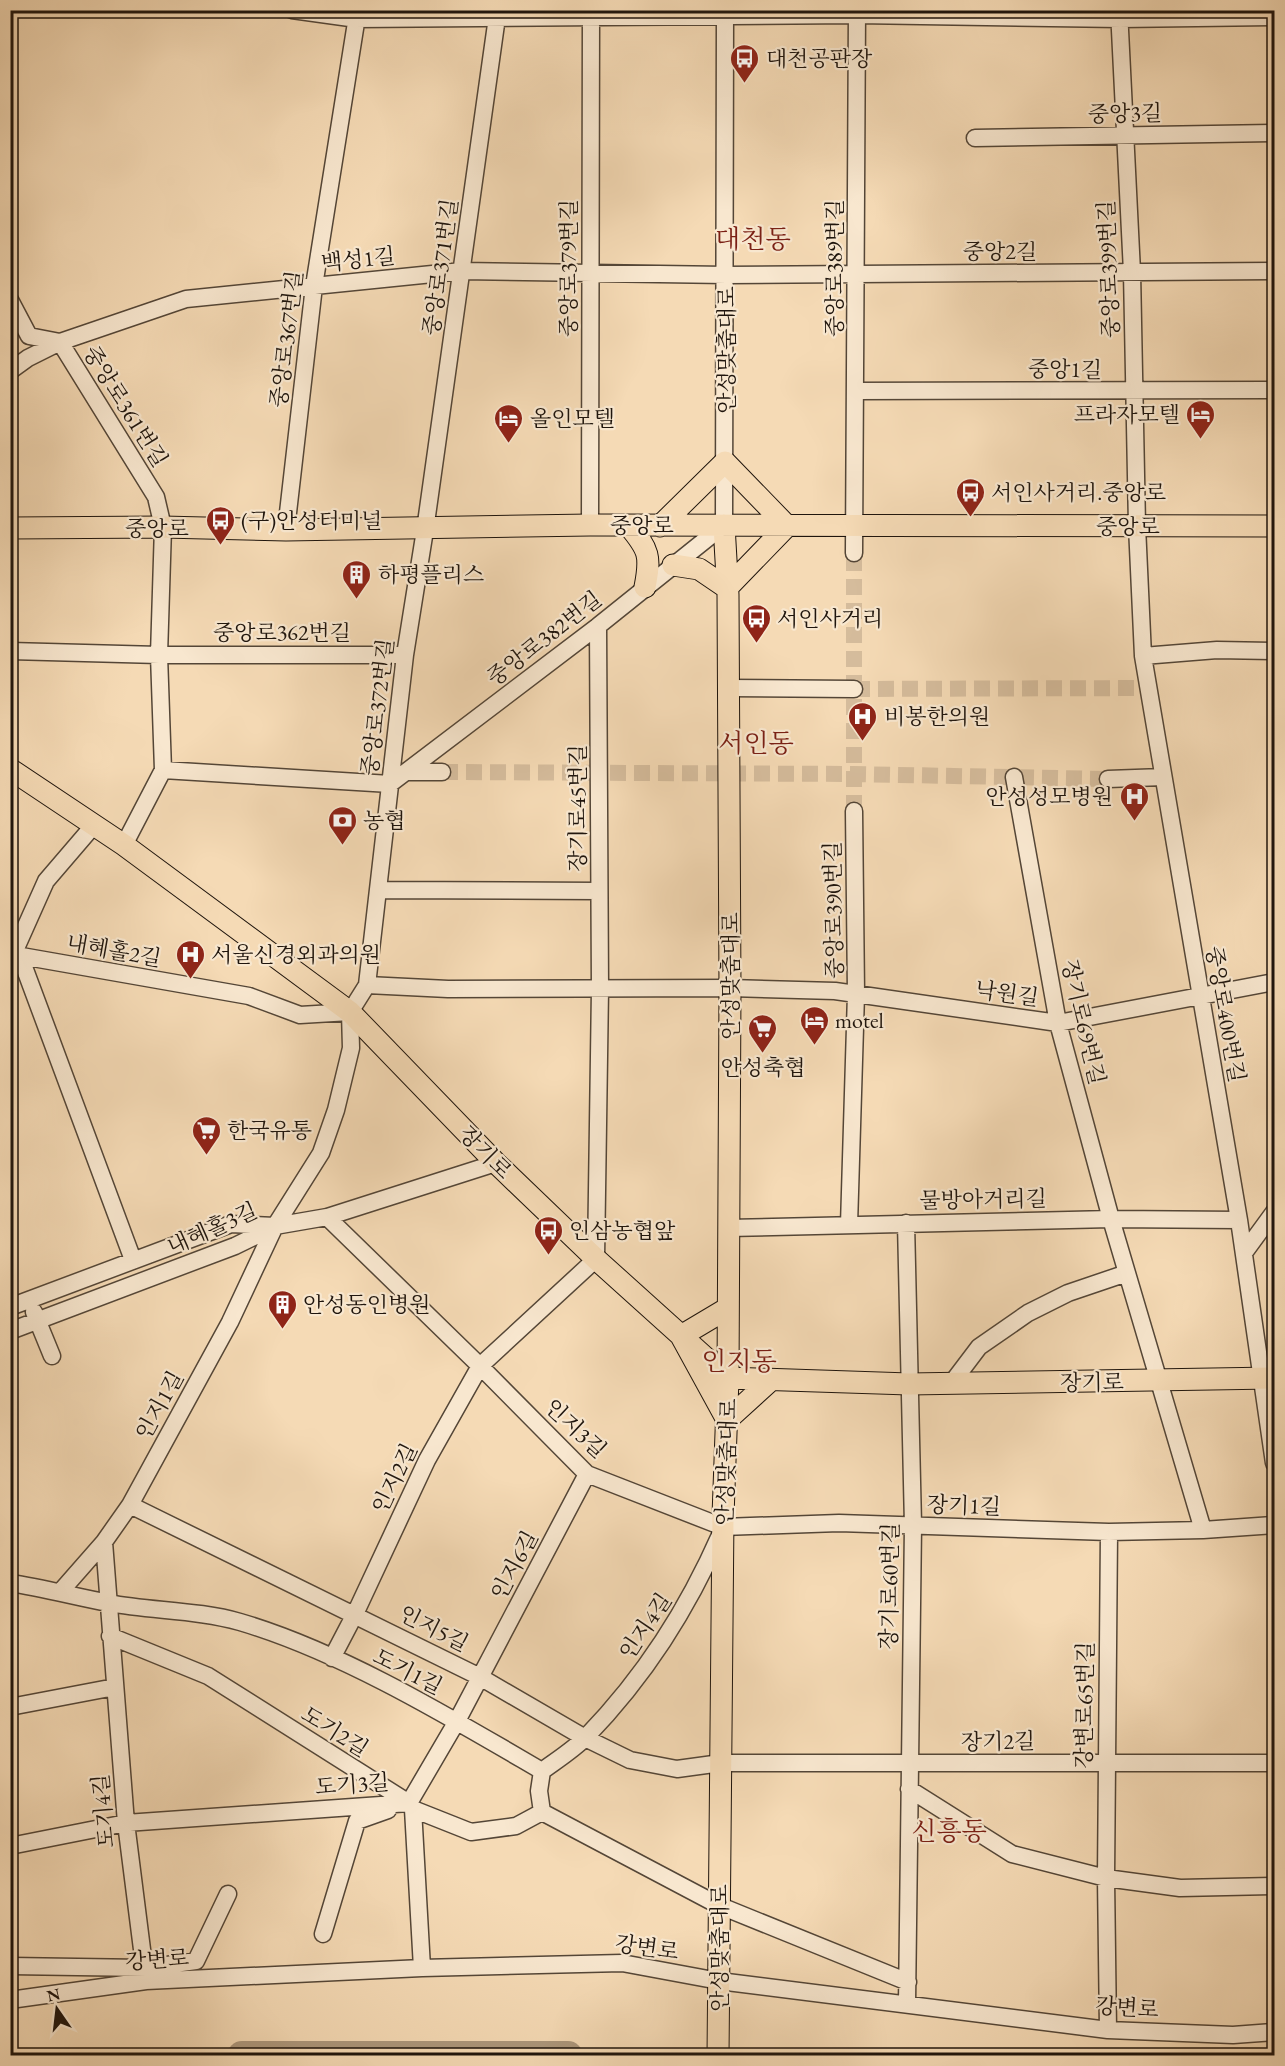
<svg xmlns="http://www.w3.org/2000/svg" width="1285" height="2066" font-family="'EB Garamond','Noto Serif KR',serif">
<style>
.lines{fill:none;stroke-linecap:round;stroke-linejoin:round}
.river{stroke:#ac977c;stroke-width:30}
.minor-tunnel{stroke:#d5bc9c;stroke-width:16;stroke-dasharray:16 8;stroke-linecap:butt}
.minor-casing{stroke:#544637;stroke-width:19}
.major-casing{stroke:#1f150d;stroke-width:23}
.minor{stroke:#f8e7cf;stroke-width:16}
.major{stroke:#f5dab5;stroke-width:21}
.labels{text-anchor:middle;stroke-width:4.5;stroke-linejoin:round;paint-order:stroke}
.poi-label{font-size:22px;fill:#1f150d;stroke:#f8e7cf;text-anchor:start}
.street-label{font-size:22px;fill:#1f150d;stroke:#f8e7cf}
.quarter-label{font-size:26px;fill:#7a1f14;stroke:#f8e7cf}
</style>
<rect width="100%" height="100%" fill="#f5dab5"/>
<filter id="stains"><feTurbulence type="fractalNoise" baseFrequency=".00333" numOctaves="4"/><feColorMatrix values="0 0 0 0 .2 0 0 0 0 .09 0 0 0 0 .02 0 0 0 .5 -.17"/></filter>
<radialGradient id="worn" r=".72"><stop offset=".6" stop-color="#630" stop-opacity="0"/><stop offset="1" stop-color="#630" stop-opacity=".3"/></radialGradient>
<g class="lines">
<path class="river" d="M242,2056H568"/>
<path class="minor-tunnel" d="M854,689L1148,688
M442,772L853,774L1108,779
M854,811V553"/>
<defs>
<path id="minor" d="M292,10L357,19L857,15L1120,19L1274,17
M1119,10L1132,272L1137,526L1143,656L1239,1220L1274,1463
M975,138L1274,133
M10,300L29,336L60,342L156,497L163,527L159,655L163,770L124,845
M10,371L28,358L60,342L186,299L462,271L726,275L1274,271
M855,391L1274,390
M590,525L591,10
M286,530L314,286L358,10
M854,553L857,10
M10,651L159,655H405
M1143,656L1217,650L1274,651
M728,688L854,689
M163,770L390,784L598,626L724,525L725,10
M407,772H442
M1014,777L1058,1023L1111,1219L1203,1530
M1108,779L1163,777
M378,890L599,891
M10,954L249,996L300,1015L350,1012
M13,955L46,881L94,825
M20,956L133,1260
M367,985L405,655L425,530L498,10
M350,1012L367,985L448,989L730,988L835,991L1058,1023L1274,982
M327,1217L480,1366L587,1474L723,1527L839,1523L1109,1532L1203,1530L1274,1525
M906,1223L913,1525L907,2004
M849,1225L856,994L854,811
M728,1228L1111,1219L1239,1220
M1244,1253L1274,1212
M10,1307L231,1224L275,1226L327,1217L496,1163
M34,1312L52,1356
M10,1331L235,1246L274,1227
M951,1384L979,1347L1028,1313L1068,1293L1127,1273
M130,1505L480,1677L585,1738L630,1760L677,1769L721,1763H1274
M104,1542L126,1823L146,1981
M10,1583C44,1588 76,1597 109,1603C151,1611 199,1610 240,1622C342,1652 451,1718 542,1771
M61,1591L104,1542L130,1505L230,1322L275,1226L321,1153L336,1110L351,1048L350,1012
M110,1636L208,1676L409,1803L413,1809L471,1832L516,1826L542,1812
M332,1658L355,1614L427,1460L480,1366L596,1259L600,989L598,626
M10,1707L115,1687
M542,1771L539,1791L542,1812L718,1905L908,1982
M542,1771C557,1760 573,1750 586,1737C645,1676 687,1610 721,1533
M909,1789L1012,1854L1106,1878L1180,1888L1274,1886
M409,1803L457,1721L587,1474
M413,1809L422,1968
M10,1846L126,1823L409,1803
M323,1934L357,1821L388,1810
M10,1966L145,1968L196,1961L228,1894
M10,2000L146,1981L422,1968L622,1963L719,1981L1108,2030L1233,2035L1274,2032
M1108,2030L1106,1878L1109,1532"/>
<path id="major" d="M629,526C649,550 651,556 645,587
M660,526L725,462L787,526L727,588L699,569L673,565
M10,528L163,527L286,530L590,525L1274,526
M10,769L124,845L350,1012L496,1163L596,1259L728,1378L909,1384L1274,1378
M728,1308L681,1336L727,1420L771,1380
M718,2056L723,1516L728,1378L730,988L728,595L724,525"/>
</defs>
<use href="#minor" class="minor-casing"/>
<use href="#major" class="major-casing"/>
<use href="#minor" class="minor"/>
<use href="#major" class="major"/>
</g>
<defs>
<symbol id="bus-pin" viewBox="-11 -11 22 30"><path d="M0 17L-7.5 6A9.5 9.5 0 1 1 7.5 6Z" fill="#8f2418" stroke="#f8e7cf"/><path d="M-5-6H5V4H4V6H2V4H-2V6H-4V4H-5ZM-3.5-4V0h7V-4ZM-3.5 1.2v1.5H-2V1.2ZM2 1.2v1.5H3.5V1.2Z" fill="#fff"/></symbol>
<symbol id="hotel-pin" viewBox="-11 -11 22 30"><path d="M0 17L-7.5 6A9.5 9.5 0 1 1 7.5 6Z" fill="#8f2418" stroke="#f8e7cf"/><path d="M-6-4.5h1.5V1H6V5H4.5V3h-9V5H-6ZM-4 0a1.8 1.8 0 1 1 3.6 0ZM.5 0V-2.5h3Q6-2.5 6 0Z" fill="#fff"/></symbol>
<symbol id="building-pin" viewBox="-11 -11 22 30"><path d="M0 17L-7.5 6A9.5 9.5 0 1 1 7.5 6Z" fill="#8f2418" stroke="#f8e7cf"/><path d="M-4-6H4V6H1V3H-1V6H-4ZM-2.5-4.3h1.7v1.8h-1.7ZM.8-4.3h1.7v1.8H.8ZM-2.5-1h1.7V.8h-1.7ZM.8-1h1.7V.8H.8Z" fill="#fff"/></symbol>
<symbol id="hospital-pin" viewBox="-11 -11 22 30"><path d="M0 17L-7.5 6A9.5 9.5 0 1 1 7.5 6Z" fill="#8f2418" stroke="#f8e7cf"/><path d="M-5-5h3v3.5h4V-5h3V5h-3V1.5h-4V5h-3Z" fill="#fff"/></symbol>
<symbol id="bank-pin" viewBox="-11 -11 22 30"><path d="M0 17L-7.5 6A9.5 9.5 0 1 1 7.5 6Z" fill="#8f2418" stroke="#f8e7cf"/><path d="M-6-4H6V4H-6ZM0-2.3a2.3 2.3 0 1 0 0 4.6a2.3 2.3 0 1 0 0-4.6Z" fill="#fff"/></symbol>
<symbol id="supermarket-pin" viewBox="-11 -11 22 30"><path d="M0 17L-7.5 6A9.5 9.5 0 1 1 7.5 6Z" fill="#8f2418" stroke="#f8e7cf"/><path d="M-6-5.5h2.5l.6 2H6L4.5 2H-2.5L-4.4-4H-6ZM-1.5 3.2a1.3 1.3 0 1 0 .1 0ZM3 3.2a1.3 1.3 0 1 0 .1 0Z" fill="#fff"/></symbol>
</defs>
<g fill-rule="evenodd">
<use href="#bus-pin" x="728" y="42" width="33" height="45"/>
<use href="#hotel-pin" x="1184" y="398" width="33" height="45"/>
<use href="#hotel-pin" x="492" y="402" width="33" height="45"/>
<use href="#bus-pin" x="954" y="476" width="33" height="45"/>
<use href="#bus-pin" x="204" y="504" width="33" height="45"/>
<use href="#building-pin" x="340" y="558" width="33" height="45"/>
<use href="#bus-pin" x="740" y="602" width="33" height="45"/>
<use href="#hospital-pin" x="846" y="700" width="33" height="45"/>
<use href="#hospital-pin" x="1118" y="780" width="33" height="45"/>
<use href="#bank-pin" x="326" y="804" width="33" height="45"/>
<use href="#hospital-pin" x="174" y="938" width="33" height="45"/>
<use href="#hotel-pin" x="798" y="1004" width="33" height="45"/>
<use href="#supermarket-pin" x="746" y="1012" width="33" height="45"/>
<use href="#supermarket-pin" x="190" y="1114" width="33" height="45"/>
<use href="#bus-pin" x="532" y="1214" width="33" height="45"/>
<use href="#building-pin" x="266" y="1288" width="33" height="45"/>
</g>
<g class="labels">
<g class="poi-label">
<text x="766" y="66">대천공판장</text>
<text x="1180" y="422" text-anchor="end">프라자모텔</text>
<text x="530" y="426">올인모텔</text>
<text x="991" y="500">서인사거리.중앙로</text>
<text x="241" y="528">(구)안성터미널</text>
<text x="378" y="582">하평플리스</text>
<text x="777" y="626">서인사거리</text>
<text x="884" y="724">비봉한의원</text>
<text x="1113" y="804" text-anchor="end">안성성모병원</text>
<text x="363" y="828">농협</text>
<text x="211" y="962">서울신경외과의원</text>
<text x="835" y="1028">motel</text>
<text x="763" y="1075" text-anchor="middle">안성축협</text>
<text x="227" y="1138">한국유통</text>
<text x="569" y="1238">인삼농협앞</text>
<text x="303" y="1312">안성동인병원</text>
</g>
<g class="street-label">
<text transform="translate(1125 113) rotate(-1)" y="8">중앙3길</text>
<text x="1000" y="259">중앙2길</text>
<text transform="translate(358 259) rotate(-6)" y="8">백성1길</text>
<text transform="translate(440 267) rotate(-82)" y="8">중앙로371번길</text>
<text transform="translate(568 268) rotate(-90)" y="8">중앙로379번길</text>
<text transform="translate(834 268) rotate(-90)" y="8">중앙로389번길</text>
<text transform="translate(1108 269) rotate(-92)" y="8">중앙로399번길</text>
<text transform="translate(286 339) rotate(-83)" y="8">중앙로367번길</text>
<text transform="translate(726 350) rotate(-90)" y="8">안성맞춤대로</text>
<text transform="translate(1065 369) rotate(1)" y="8">중앙1길</text>
<text transform="translate(126 406) rotate(58)" y="8">중앙로361번길</text>
<text x="642" y="533">중앙로</text>
<text x="1128" y="534">중앙로</text>
<text x="157" y="536">중앙로</text>
<text x="282" y="640">중앙로362번길</text>
<text transform="translate(544 638) rotate(-38)" y="8">중앙로382번길</text>
<text transform="translate(377 707) rotate(-83)" y="8">중앙로372번길</text>
<text transform="translate(577 808) rotate(-90)" y="8">장기로45번길</text>
<text transform="translate(833 910) rotate(-91)" y="8">중앙로390번길</text>
<text transform="translate(114 950) rotate(10)" y="8">내혜홀2길</text>
<text transform="translate(730 976) rotate(-90)" y="8">안성맞춤대로</text>
<text transform="translate(1007 993) rotate(8)" y="8">낙원길</text>
<text transform="translate(1226 1014) rotate(80)" y="8">중앙로400번길</text>
<text transform="translate(1084 1022) rotate(77)" y="8">장기로69번길</text>
<text transform="translate(486 1152) rotate(45)" y="8">장기로</text>
<text transform="translate(983 1199) rotate(-1)" y="8">물방아거리길</text>
<text transform="translate(212 1228) rotate(-24)" y="8">내혜홀3길</text>
<text transform="translate(1092 1382) rotate(-1)" y="8">장기로</text>
<text transform="translate(159 1405) rotate(-61)" y="8">인지1길</text>
<text transform="translate(576 1428) rotate(43)" y="8">인지3길</text>
<text transform="translate(726 1462) rotate(-88)" y="8">안성맞춤대로</text>
<text transform="translate(394 1478) rotate(-64)" y="8">인지2길</text>
<text transform="translate(964 1505) rotate(2)" y="8">장기1길</text>
<text transform="translate(514 1565) rotate(-62)" y="8">인지6길</text>
<text transform="translate(889 1586) rotate(-89)" y="8">장기로60번길</text>
<text transform="translate(645 1626) rotate(-56)" y="8">인지4길</text>
<text transform="translate(434 1628) rotate(27)" y="8">인지5길</text>
<text transform="translate(408 1671) rotate(27)" y="8">도기1길</text>
<text transform="translate(1084 1705) rotate(-89)" y="8">강변로65번길</text>
<text transform="translate(335 1731) rotate(32)" y="8">도기2길</text>
<text transform="translate(998 1741) rotate(-1)" y="8">장기2길</text>
<text transform="translate(352 1784) rotate(-4)" y="8">도기3길</text>
<text transform="translate(103 1811) rotate(-95)" y="8">도기4길</text>
<text transform="translate(647 1947) rotate(8)" y="8">강변로</text>
<text transform="translate(719 1948) rotate(-90)" y="8">안성맞춤대로</text>
<text transform="translate(157 1959) rotate(-4)" y="8">강변로</text>
<text transform="translate(1127 2007) rotate(4)" y="8">강변로</text>
</g>
<g class="quarter-label">
<text x="753" y="248">대천동</text>
<text x="756" y="752">서인동</text>
<text x="739" y="1370">인지동</text>
<text x="949" y="1840">신흥동</text>
</g>
</g>
<rect width="1285" height="2066" fill="none" stroke="#f5dab5" stroke-width="36"/>
<rect x="12" y="12" width="1261" height="2042" fill="none" stroke="#1f150d" stroke-width="3"/>
<rect x="18" y="18" width="1249" height="2030" fill="none" stroke="#1f150d" stroke-width="1.5"/>
<g transform="translate(57 2009) rotate(346)" stroke="#f8e7cf" stroke-width="4.5" paint-order="stroke">
<path d="M0-4.5L10 22L0 15L-10 22Z" fill="#1f150d"/>
<text y="-9" font-size="16" font-weight="bold" text-anchor="middle" fill="#1f150d">N</text>
</g>
<rect width="100%" height="100%" filter="url(#stains)"/>
<rect width="100%" height="100%" fill="url(#worn)"/>
</svg>
